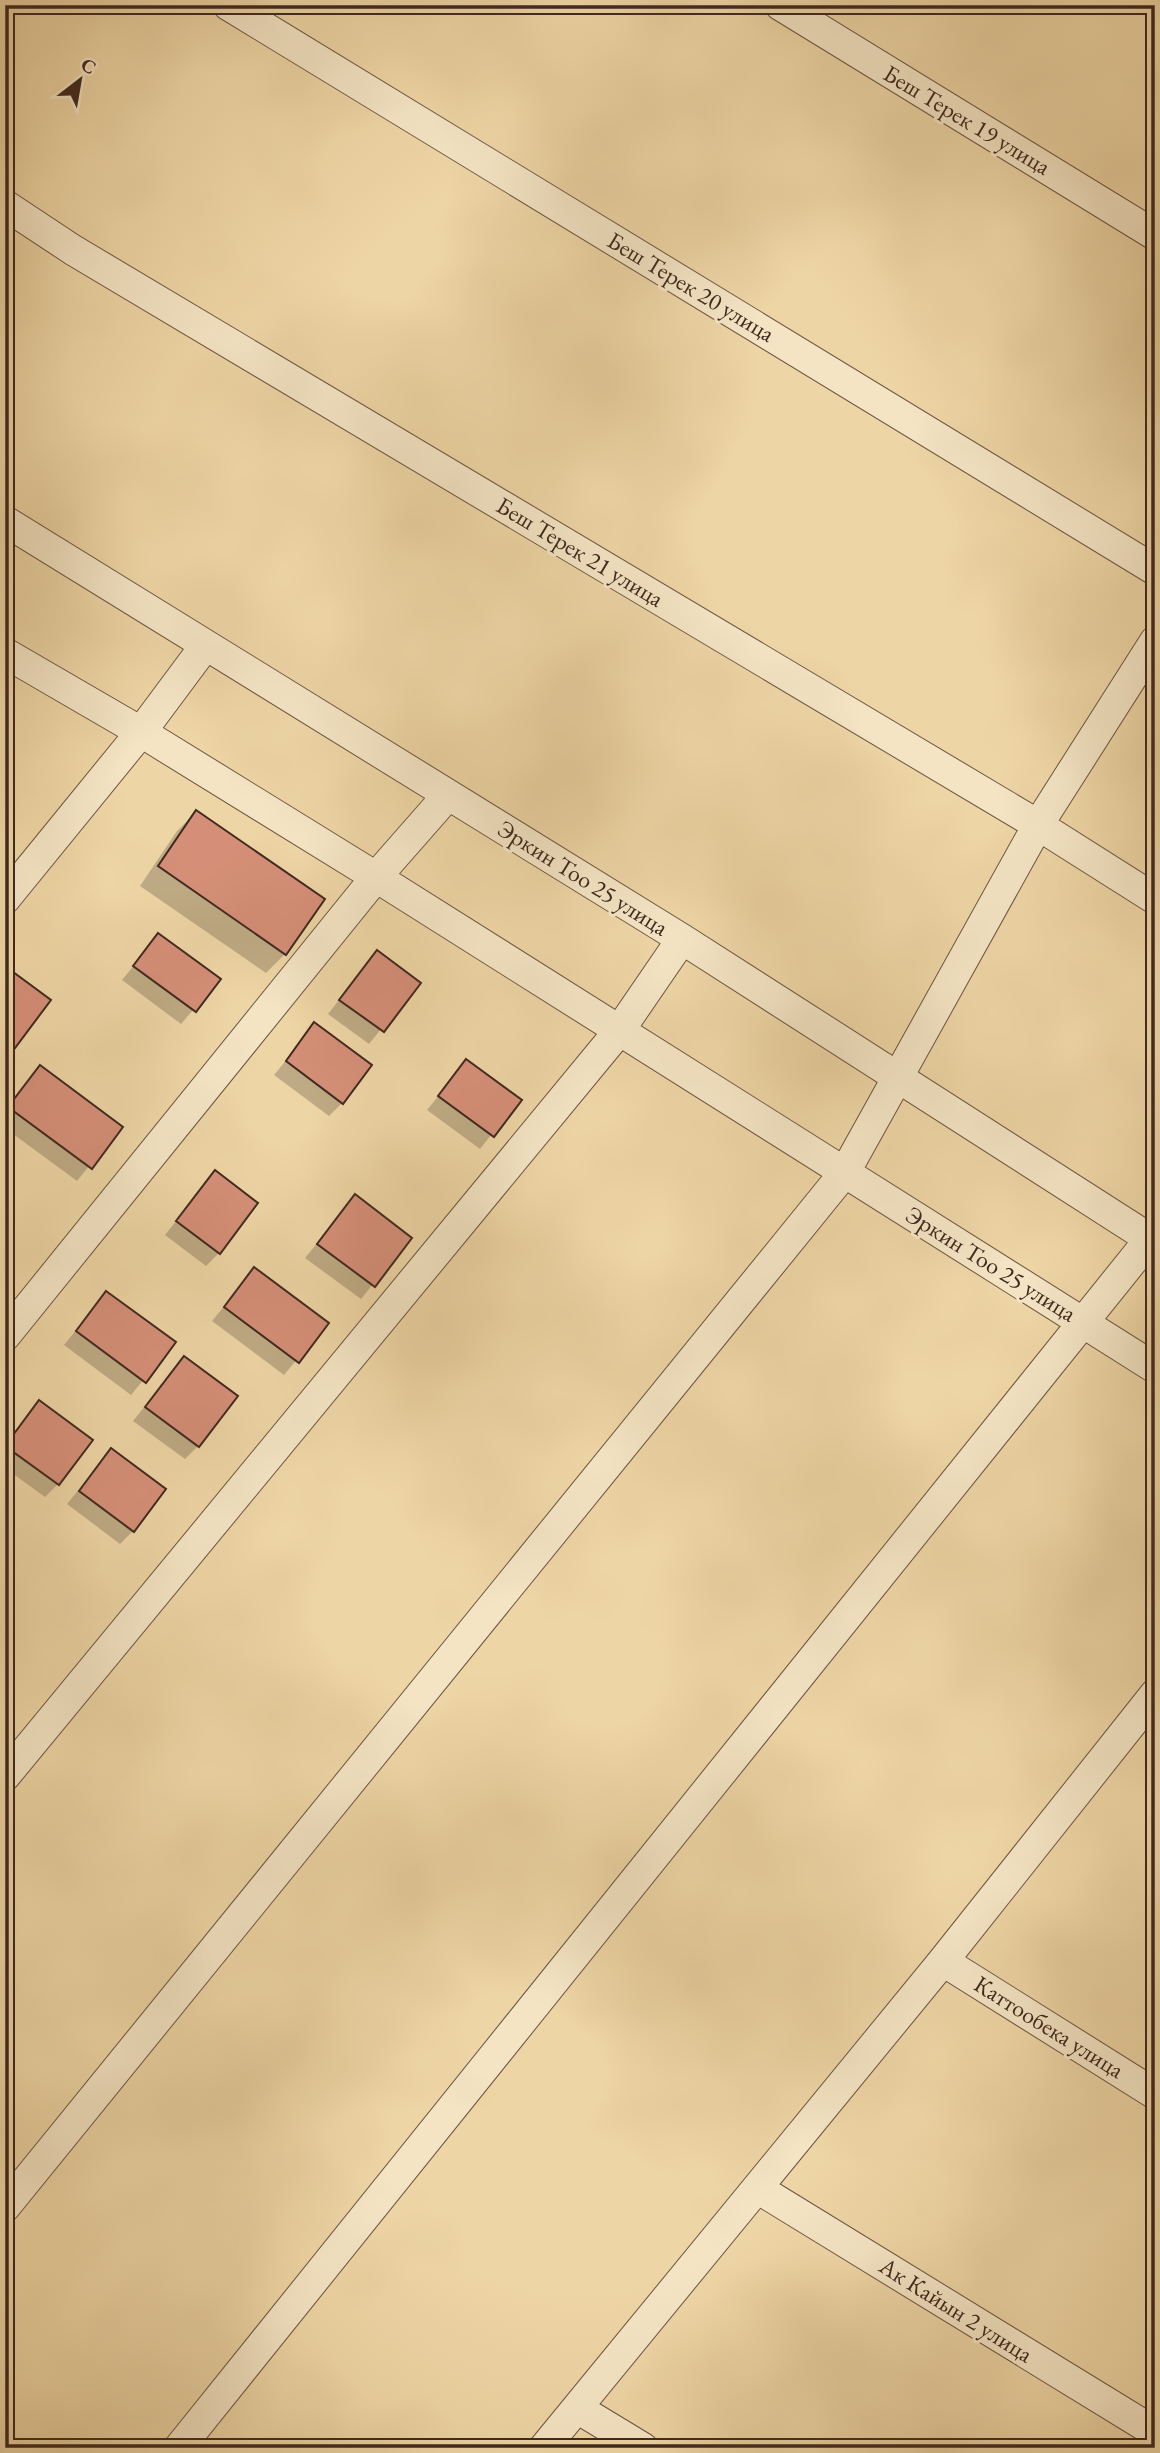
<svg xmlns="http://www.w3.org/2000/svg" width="1160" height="2453" font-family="'EB Garamond',serif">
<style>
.shadow{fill:#0003}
.building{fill:#d58f78;stroke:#3f291f;stroke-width:2}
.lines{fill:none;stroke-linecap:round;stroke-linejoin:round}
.street-casing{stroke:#6b5440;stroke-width:32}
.street{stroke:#f4e4c4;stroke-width:30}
.labels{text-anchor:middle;stroke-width:6;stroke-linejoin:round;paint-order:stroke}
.street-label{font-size:24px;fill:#3f291f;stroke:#f4e4c4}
</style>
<rect width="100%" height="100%" fill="#eed5a5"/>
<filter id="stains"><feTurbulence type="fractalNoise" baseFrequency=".00286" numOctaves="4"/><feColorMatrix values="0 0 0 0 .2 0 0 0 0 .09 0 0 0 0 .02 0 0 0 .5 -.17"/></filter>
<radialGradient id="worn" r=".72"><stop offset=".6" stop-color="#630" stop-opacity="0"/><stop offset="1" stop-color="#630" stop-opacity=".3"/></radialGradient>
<path class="shadow" d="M196,812L285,954L266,973L140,886L177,831Z
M159,935L219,980L181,1024L122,980Z
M377,952L418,983L369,1044L328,1014Z
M315,1025L342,1103L329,1116L274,1075Z
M467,1061L519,1100L480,1149L427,1110Z
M40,1067L121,1127L77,1181L5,1128V1110Z
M215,1172L219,1253L206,1266L165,1235Z
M355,1197L410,1238L361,1299L305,1258Z
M255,1269L327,1323L284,1375L212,1321Z
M106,1293L174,1343L131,1395L64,1345Z
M184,1358L198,1446L185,1459L133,1421Z
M39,1402L58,1484L45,1497L5,1468V1443Z
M111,1450L133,1531L120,1544L67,1504Z
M5,1638L13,1643L5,1654Z"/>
<path class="building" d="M196,810L325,899L286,955L158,866Z
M158,933L221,979L196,1012L133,966Z
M377,950L421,983L384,1032L339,1000Z
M5,966L51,1000L12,1052L5,1047Z
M314,1022L372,1065L343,1104L286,1061Z
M466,1059L522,1100L494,1137L438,1096Z
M40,1065L123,1127L92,1169L8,1107Z
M215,1170L258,1203L220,1254L176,1221Z
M355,1194L412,1238L375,1287L317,1244Z
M254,1267L329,1323L299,1363L224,1307Z
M106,1291L176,1342L146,1383L76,1331Z
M184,1356L238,1396L199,1447L145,1407Z
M39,1400L93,1440L59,1485L5,1446Z
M111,1448L166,1489L134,1532L79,1491Z"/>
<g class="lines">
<defs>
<path id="street" d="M228,5L1155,570
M780,5L1155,235
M5,205L73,250L1038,825L1155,899
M5,521L682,939L1155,1242
M5,653L141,732L376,877L1155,1368
M5,899L141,732L205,646
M5,1336L376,877L448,795
M5,1776L619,1031L682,939
M943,1961L1155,2094
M757,2188L1155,2432
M5,2207L845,1172L1038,825L1155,641
M577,2408L643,2448
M179,2448L1150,1239
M544,2448L943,1961L1155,1694"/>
</defs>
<use href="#street" class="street-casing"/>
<use href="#street" class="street"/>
</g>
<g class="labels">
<g class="street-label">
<text transform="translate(967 120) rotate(31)" y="8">Беш Терек 19 улица</text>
<text transform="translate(691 287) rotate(31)" y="8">Беш Терек 20 улица</text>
<text transform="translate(580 552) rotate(31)" y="8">Беш Терек 21 улица</text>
<text transform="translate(583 878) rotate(32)" y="8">Эркин Тоо 25 улица</text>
<text transform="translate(991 1264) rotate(32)" y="8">Эркин Тоо 25 улица</text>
<text transform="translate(1049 2027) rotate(32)" y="8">Каттообека улица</text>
<text transform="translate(956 2310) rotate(32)" y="8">Ак Кайын 2 улица</text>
</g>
</g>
<rect width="1160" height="2453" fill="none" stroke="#eed5a5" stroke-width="28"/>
<rect x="7" y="7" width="1146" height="2439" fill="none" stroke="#3f291f" stroke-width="3.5"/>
<rect x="14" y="14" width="1132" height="2425" fill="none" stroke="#3f291f" stroke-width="2"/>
<g transform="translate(80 80) rotate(31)" stroke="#f4e4c4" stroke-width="5" paint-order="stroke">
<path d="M0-5L12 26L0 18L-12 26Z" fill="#3f291f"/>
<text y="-10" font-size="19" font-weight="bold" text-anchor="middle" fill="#3f291f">С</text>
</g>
<rect width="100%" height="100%" filter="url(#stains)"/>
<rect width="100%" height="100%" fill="url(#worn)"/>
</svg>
